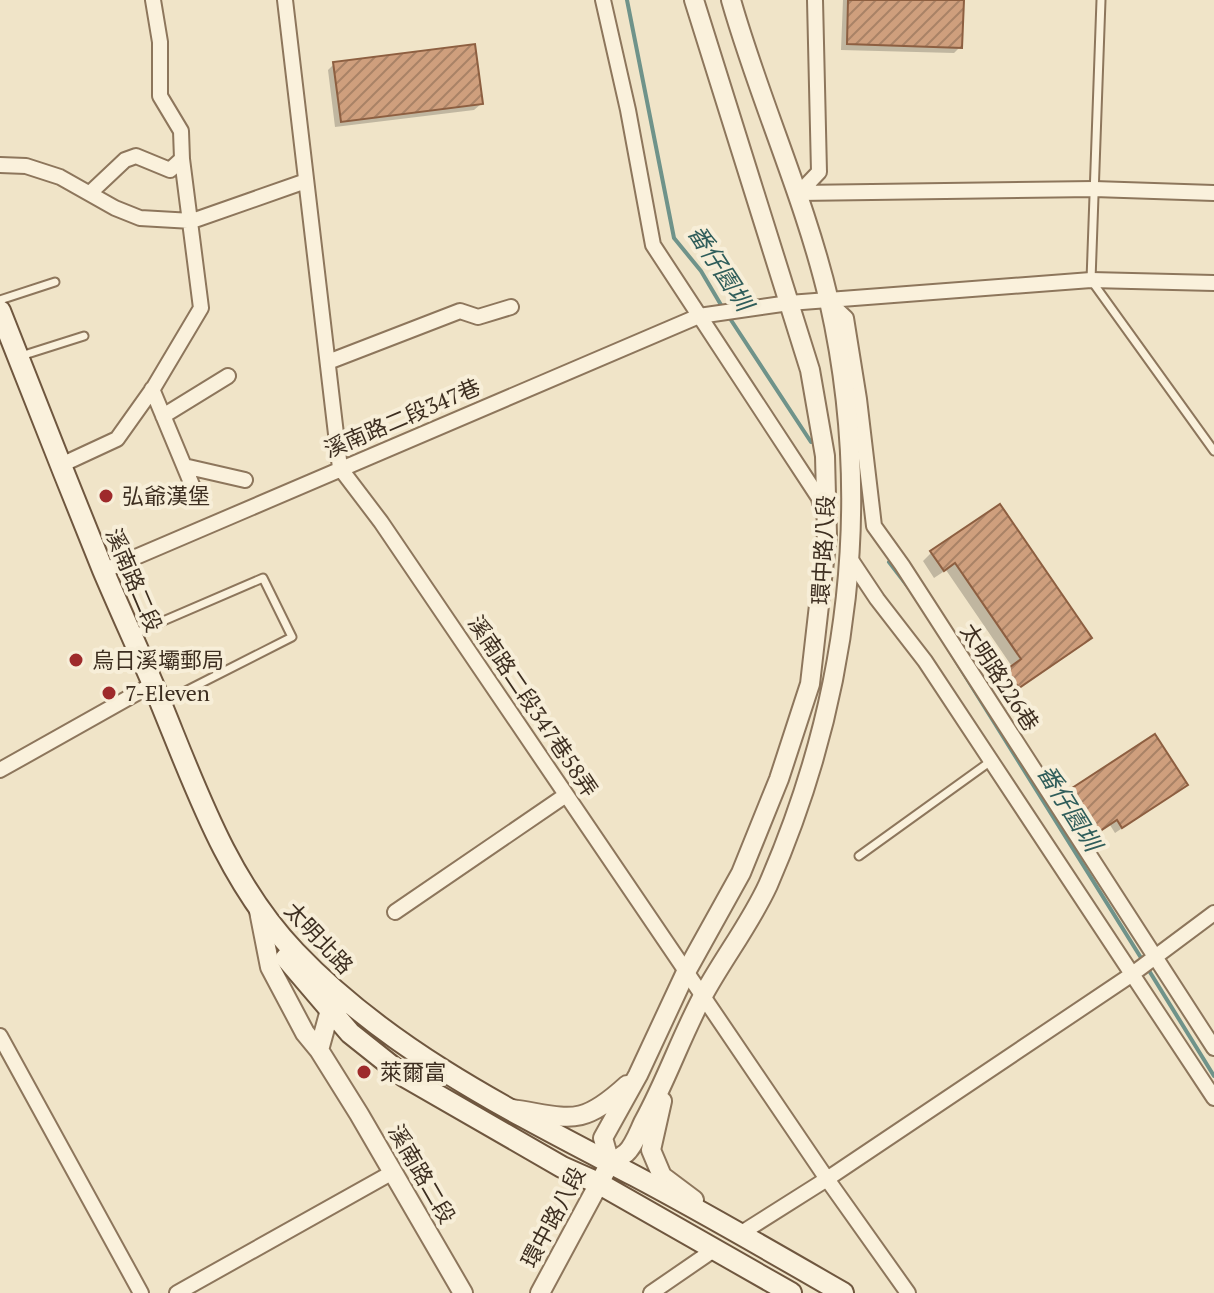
<svg xmlns="http://www.w3.org/2000/svg" width="1214" height="1293" font-family="'PT Serif','Noto Sans TC',serif">
<style>
.shadow{fill:#0003}
.lines{fill:none;stroke-linecap:round;stroke-linejoin:round}
.stream{stroke:#6f938a;stroke-width:4}
.building{fill:url(#building-hatch);stroke:#8d5f41;stroke-width:2}
.service-casing{stroke:#8d765c;stroke-width:11}
.minor-casing{stroke:#8d765c;stroke-width:18}
.tertiary-casing{stroke:#8d765c;stroke-width:22}
.secondary-casing{stroke:#6f573f;stroke-width:24}
.service{stroke:#faf1dc;stroke-width:7}
.minor{stroke:#faf1dc;stroke-width:14}
.tertiary{stroke:#faf1dc;stroke-width:18}
.secondary{stroke:#faf1dc;stroke-width:20}
.poi-dot{fill:#9e2a2b;stroke:#f7eed8;stroke-width:3}
.labels{text-anchor:middle;stroke-width:8;stroke-linejoin:round;paint-order:stroke}
.street-label{font-size:22px;fill:#3d2e20;stroke:#f7eed8}
.poi-label{font-size:22px;fill:#3d2e20;stroke:#f7eed8;text-anchor:start}
.water-label{font-size:24px;font-style:italic;fill:#2f5d5a;stroke:#f7eed8}
</style>
<defs>
<pattern id="building-hatch" width="6" height="6" patternUnits="userSpaceOnUse" patternTransform="scale(2)"><rect width="6" height="6" fill="#cf9f7d"/><path d="M-1 1l2-2M0 6l6-6M5 7l2-2" fill="none" stroke="#a98266"/></pattern>
</defs>
<rect width="100%" height="100%" fill="#f0e4c8"/>
<path class="shadow" d="M843,0H962L960,47L954,53L841,50Z
M334,64L481,104L474,110L335,127L328,70Z
M999,507L1089,638L1080,647L1009,695L999,680L1013,668L946,570L934,578L923,561L932,552Z
M1186,785L1115,833L1110,825L1090,838L1064,797L1071,791Z"/>
<g class="lines">
<path class="stream" d="M627,0L674,238L701,271L724,310
M729,317L811,442
M889,562L912,592
M949,650L1143,961
M1148,969L1214,1076"/>
</g>
<path class="building" d="M848,0H964L962,48L847,44Z
M475,44L483,104L341,122L333,62Z
M1000,504L1092,638L1019,688L1006,670L1021,659L955,563L944,571L930,551Z
M1155,734L1188,785L1122,828L1117,820L1097,833L1069,790Z"/>
<g class="lines">
<defs>
<path id="service" d="M1101,0L1091,280L1214,451
M0,300L55,282
M21,356L84,336
M133,634L263,578L292,637L164,702
M859,856L991,761"/>
<path id="minor" d="M285,0L340,468L381,522L827,1179L908,1293
M603,0L628,110L653,245L819,498L822,512
M0,165L26,166L60,177L115,208L140,218L192,221L306,181
M90,193L125,160L136,156L170,170L182,159
M799,193L1094,189L1214,193
M799,193L819,172L815,0
M829,302L846,318L859,399L874,526L902,565L1214,1048
M328,362L460,311L478,317L511,307
M152,389L197,497
M163,416L228,376
M61,465L117,439L154,387L201,308L182,159L181,131L160,96V42L153,0
M184,466L245,480
M851,560L877,599L925,661L1214,1098
M103,571L699,316L789,303L1091,280L1214,283
M0,770L153,684
M395,912L566,795
M0,1036L141,1293
M740,1234L827,1179L1131,975L1214,913
M177,1293L393,1172
M651,1293L715,1249"/>
<path id="tertiary" d="M258,906L270,967L305,1033L319,1050L359,1114L463,1293
M319,1050L333,999
M662,1101L651,1150L662,1176L694,1200
M512,1109C571,1118 580,1128 627,1085
M610,1163L603,1138L638,1075L686,972L741,873L779,779L810,684L827,535L825,456L810,370L694,0
M540,1293L610,1163C615,1160 621,1157 626,1153C634,1146 639,1131 644,1121C667,1079 682,1034 705,992C725,956 751,922 768,885C849,699 874,500 829,301C805,198 760,102 731,0"/>
<path id="secondary" d="M0,311C34,397 68,484 103,570C120,610 138,649 155,689C193,780 225,879 295,952C390,1052 515,1113 635,1176C705,1213 774,1253 843,1293
M286,958L350,1033L404,1076L562,1167L598,1183L791,1293"/>
</defs>
<use href="#service" class="service-casing"/>
<use href="#minor" class="minor-casing"/>
<use href="#tertiary" class="tertiary-casing"/>
<use href="#secondary" class="secondary-casing"/>
<use href="#service" class="service"/>
<use href="#minor" class="minor"/>
<use href="#tertiary" class="tertiary"/>
<use href="#secondary" class="secondary"/>
</g>
<g class="poi-dot">
<circle cx="106" cy="496" r="8"/>
<circle cx="76" cy="660" r="8"/>
<circle cx="109" cy="693" r="8"/>
<circle cx="364" cy="1072" r="8"/>
</g>
<g class="labels">
<g class="street-label">
<text transform="translate(402 418) rotate(-23)" y="8">溪南路二段347巷</text>
<text transform="translate(823 550) rotate(-87)" y="8">環中路八段</text>
<text transform="translate(134 580) rotate(67)" y="8">溪南路二段</text>
<text transform="translate(1000 677) rotate(57)" y="8">太明路226巷</text>
<text transform="translate(533 706) rotate(56)" y="8">溪南路二段347巷58弄</text>
<text transform="translate(319 938) rotate(47)" y="8">太明北路</text>
<text transform="translate(422 1174) rotate(60)" y="8">溪南路二段</text>
<text transform="translate(553 1217) rotate(-62)" y="8">環中路八段</text>
</g>
<g class="poi-label">
<text x="122" y="504">弘爺漢堡</text>
<text x="92" y="668">烏日溪壩郵局</text>
<text x="125" y="701">7-Eleven</text>
<text x="380" y="1080">萊爾富</text>
</g>
<g class="water-label">
<text transform="translate(720 268) rotate(57)" y="8">番仔園圳</text>
<text transform="translate(1069 808) rotate(58)" y="8">番仔園圳</text>
</g>
</g>
</svg>
